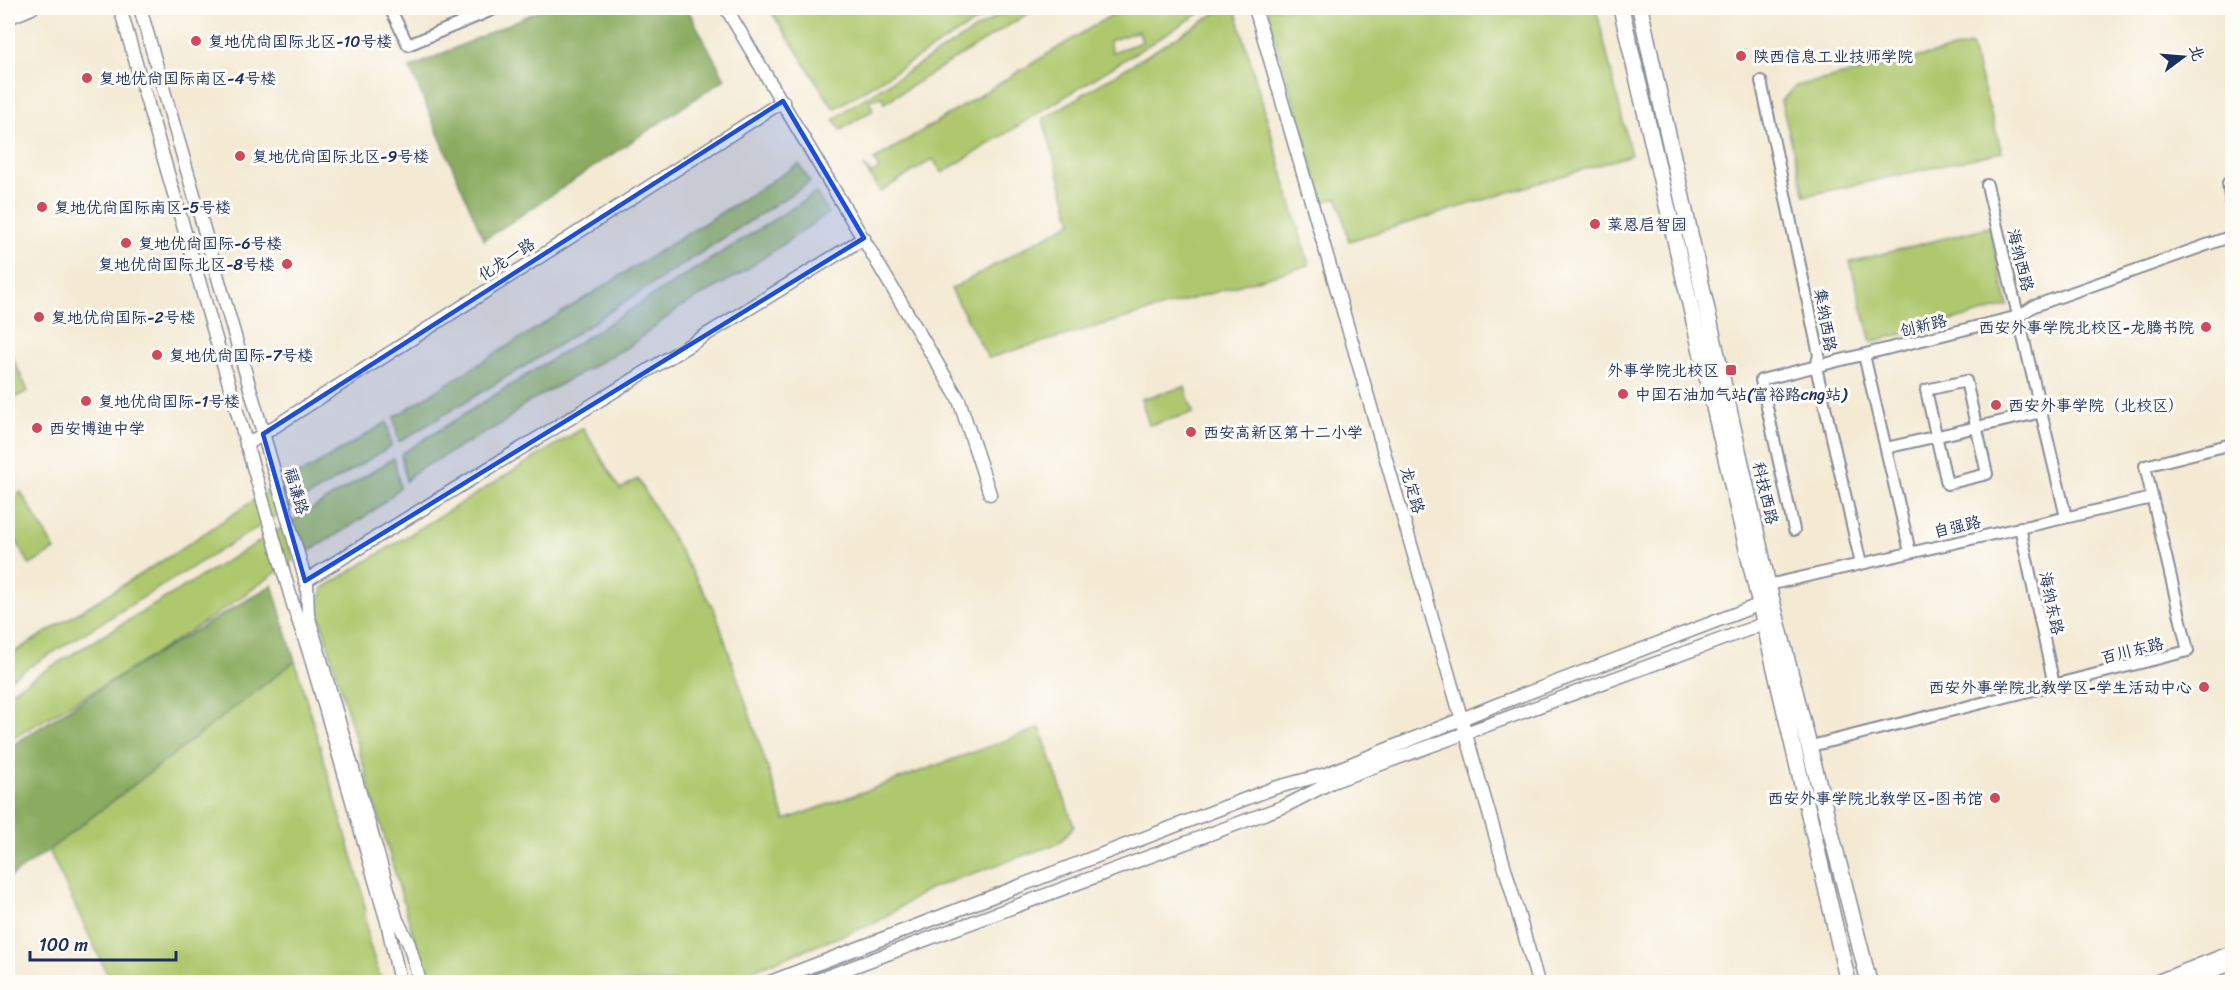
<svg xmlns="http://www.w3.org/2000/svg" width="2240" height="990" font-family="Sriracha,'LXGW WenKai TC',sans-serif">
<style>
.green{fill:#afc86e;stroke:#657c66;stroke-width:1.5;fill-rule:evenodd}
.forest{fill:#8bac61;stroke:#536e60;stroke-width:1.5}
.lines{fill:none;stroke-linecap:round;stroke-linejoin:round}
.minor-casing{stroke:#888c99;stroke-width:14}
.tertiary-casing{stroke:#888c99;stroke-width:15}
.primary-casing{stroke:#888c99;stroke-width:18}
.minor{stroke:#fff;stroke-width:10}
.tertiary{stroke:#fff;stroke-width:12}
.primary{stroke:#fff;stroke-width:15}
.marked{fill:#1d4ed8;fill-opacity:0.2;stroke:#1d4ed8;stroke-width:4.5;stroke-linejoin:round}
.poi-dot{fill:#d1495b;stroke:#fdfcf7;stroke-width:2}
.labels{text-anchor:middle;stroke-width:6;stroke-linejoin:round;paint-order:stroke}
.poi-label{font-size:16px;fill:#1b2f5e;stroke:#fdfcf7;text-anchor:start}
.street-label{font-size:16px;fill:#1b2f5e;stroke:#fdfcf7}
</style>
<rect width="100%" height="100%" fill="#fdfcf7"/>
<filter id="ink" filterUnits="userSpaceOnUse"><feTurbulence type="fractalNoise" baseFrequency=".0167" numOctaves="2"/><feDisplacementMap in="SourceGraphic" scale="12" xChannelSelector="R" yChannelSelector="G"/><feConvolveMatrix kernelMatrix="1 2 1 2 8 2 1 2 1" color-interpolation-filters="sRGB"/></filter>
<filter id="wash" filterUnits="userSpaceOnUse"><feTurbulence type="fractalNoise" baseFrequency=".008" numOctaves="4" result="noise"/><feDisplacementMap in="SourceGraphic" scale="24" xChannelSelector="R" yChannelSelector="G"/><feGaussianBlur stdDeviation="1.35" result="paint"/><feColorMatrix in="noise" values="0 0 0 0 0 0 0 0 0 0 0 0 0 0 0 0 0 1.4 0 .05"/><feComposite in="paint" operator="in"/></filter>
<g filter="url(#wash)">
<rect width="100%" height="100%" fill="#f4ead4"/>
<path class="green" d="M769,8H998L834,109Z
M1010,8H1037L884,103L882,97L869,100L873,110L841,130L834,120L850,107Z
M1123,8H1208L942,173L933,159L880,192L864,166L871,174L879,169L874,160ZM1139,31L1142,42L1112,52L1109,41Z
M1224,8H1235L1309,265L988,358L951,289L1072,222L1043,119Z
M1270,8H1596L1631,155L1349,241L1338,198L1322,202L1268,13Z
M1971,45L2002,152L1805,196L1781,101L1796,86Z
M799,164L810,182L538,358L399,442L394,417Z
M816,193L828,213L740,274L679,308L631,345L525,404L503,423L413,473L406,481L401,454Z
M1989,227L2008,306L1871,342L1850,262Z
M8,348L28,391L8,401Z
M1185,387L1193,413L1149,425L1141,399Z
M387,422L391,446L288,509L280,483L313,467Z
M583,428L620,489L638,479L715,611L785,820L1040,728L1074,826L1059,843L929,889L875,923L722,982H427L317,607L323,588Z
M394,458L400,487C373,516 335,535 301,556L291,522Z
M274,487L281,513L8,680V656L170,556Z
M21,492L55,550L30,565L8,526V500Z
M285,526L294,560L217,614L133,668L8,741V693Z
M295,661L362,890L369,943L382,982H111L49,850Z"/>
<path class="forest" d="M545,8H687L725,79L484,240L410,68Z
M272,585L295,661L49,850L8,878V748L133,668Z"/>
</g>
<g filter="url(#ink)">
<g class="lines">
<defs>
<path id="minor" d="M390,8L408,45L497,8
M1761,81L1819,355L1816,367L1861,564
M2228,183L2232,211
M1987,185L2066,517
M1864,355L1910,552
M1966,381L1987,474L1947,484L1926,390Z
M1886,448L2042,412
M2020,527L2054,685
M1794,530L1761,380L2019,316L2034,306L2232,236
M1768,585L2152,498
M1811,746L2188,651L2145,466L2232,444"/>
<path id="tertiary" d="M120,8L294,608L309,652L387,922L400,982
M140,8L307,585L308,615L397,920L409,944L420,982
M726,8L959,400L990,494
M1255,8L1538,982
M8,18L32,8
M246,445L783,101
M305,581L864,238
M770,982L1274,788L1326,774L1496,705L1761,604
M812,982L1285,806L1332,782L1766,623
M2155,982L2232,952
M2185,982L2232,964"/>
<path id="primary" d="M1621,8L1848,982
M1640,8L1768,585L1869,982"/>
</defs>
<use href="#minor" class="minor-casing"/>
<use href="#tertiary" class="tertiary-casing"/>
<use href="#primary" class="primary-casing"/>
<use href="#minor" class="minor"/>
<use href="#tertiary" class="tertiary"/>
<use href="#primary" class="primary"/>
</g>
</g>
<path class="marked" d="M783,101L864,238L305,581L263,434Z"/>
<g class="poi-dot">
<circle cx="196" cy="41" r="6"/>
<circle cx="1741" cy="56" r="6"/>
<circle cx="87" cy="78" r="6"/>
<circle cx="240" cy="156" r="6"/>
<circle cx="42" cy="207" r="6"/>
<circle cx="1595" cy="224" r="6"/>
<circle cx="126" cy="243" r="6"/>
<circle cx="287" cy="264" r="6"/>
<circle cx="39" cy="317" r="6"/>
<circle cx="2206" cy="327" r="6"/>
<circle cx="157" cy="355" r="6"/>
<rect x="1725" y="364" width="12" height="12" rx="3"/>
<circle cx="1623" cy="394" r="6"/>
<circle cx="86" cy="401" r="6"/>
<circle cx="1996" cy="405" r="6"/>
<circle cx="37" cy="428" r="6"/>
<circle cx="1191" cy="432" r="6"/>
<circle cx="2204" cy="687" r="6"/>
<circle cx="1995" cy="798" r="6"/>
</g>
<g class="labels">
<g class="poi-label">
<text x="208" y="47">复地优尚国际北区-10号楼</text>
<text x="1753" y="62">陕西信息工业技师学院</text>
<text x="99" y="84">复地优尚国际南区-4号楼</text>
<text x="252" y="162">复地优尚国际北区-9号楼</text>
<text x="54" y="213">复地优尚国际南区-5号楼</text>
<text x="1607" y="230">莱恩启智园</text>
<text x="138" y="249">复地优尚国际-6号楼</text>
<text x="275" y="270" text-anchor="end">复地优尚国际北区-8号楼</text>
<text x="51" y="323">复地优尚国际-2号楼</text>
<text x="2194" y="333" text-anchor="end">西安外事学院北校区-龙腾书院</text>
<text x="169" y="361">复地优尚国际-7号楼</text>
<text x="1719" y="376" text-anchor="end">外事学院北校区</text>
<text x="1635" y="400">中国石油加气站(富裕路cng站)</text>
<text x="98" y="407">复地优尚国际-1号楼</text>
<text x="2008" y="411">西安外事学院（北校区）</text>
<text x="49" y="434">西安博迪中学</text>
<text x="1203" y="438">西安高新区第十二小学</text>
<text x="2192" y="693" text-anchor="end">西安外事学院北教学区-学生活动中心</text>
<text x="1983" y="804" text-anchor="end">西安外事学院北教学区-图书馆</text>
</g>
<g class="street-label">
<text transform="translate(506 259) rotate(-33)" y="6">化龙一路</text>
<text transform="translate(2021 260) rotate(76)" y="6">海纳西路</text>
<text transform="translate(1826 320) rotate(80)" y="6">集纳西路</text>
<text transform="translate(1923 325) rotate(-14)" y="6">创新路</text>
<text transform="translate(1413 490) rotate(74)" y="6">龙定路</text>
<text transform="translate(297 491) rotate(74)" y="6">福谦路</text>
<text transform="translate(1766 493) rotate(77)" y="6">科技西路</text>
<text transform="translate(1957 526) rotate(-13)" y="6">自强路</text>
<text transform="translate(2052 603) rotate(78)" y="6">海纳东路</text>
<text transform="translate(2132 650) rotate(-14)" y="6">百川东路</text>
</g>
</g>
<rect width="2240" height="990" fill="none" stroke="#fdfcf7" stroke-width="30"/>
<g transform="translate(2183 57) rotate(74)" stroke="#fdfcf7" stroke-width="4.5" paint-order="stroke">
<path d="M0-4.5L10 22L0 15L-10 22Z" fill="#1b2f5e"/>
<text y="-9" font-size="16" font-weight="bold" text-anchor="middle" fill="#1b2f5e">北</text>
</g>
<path d="M30 951v9h146v-9" fill="none" stroke="#1b2f5e" stroke-width="3"/>
<text x="39" y="951" font-size="18" fill="#1b2f5e" stroke="#fdfcf7" stroke-width="4.5" paint-order="stroke">100 m</text>
</svg>
